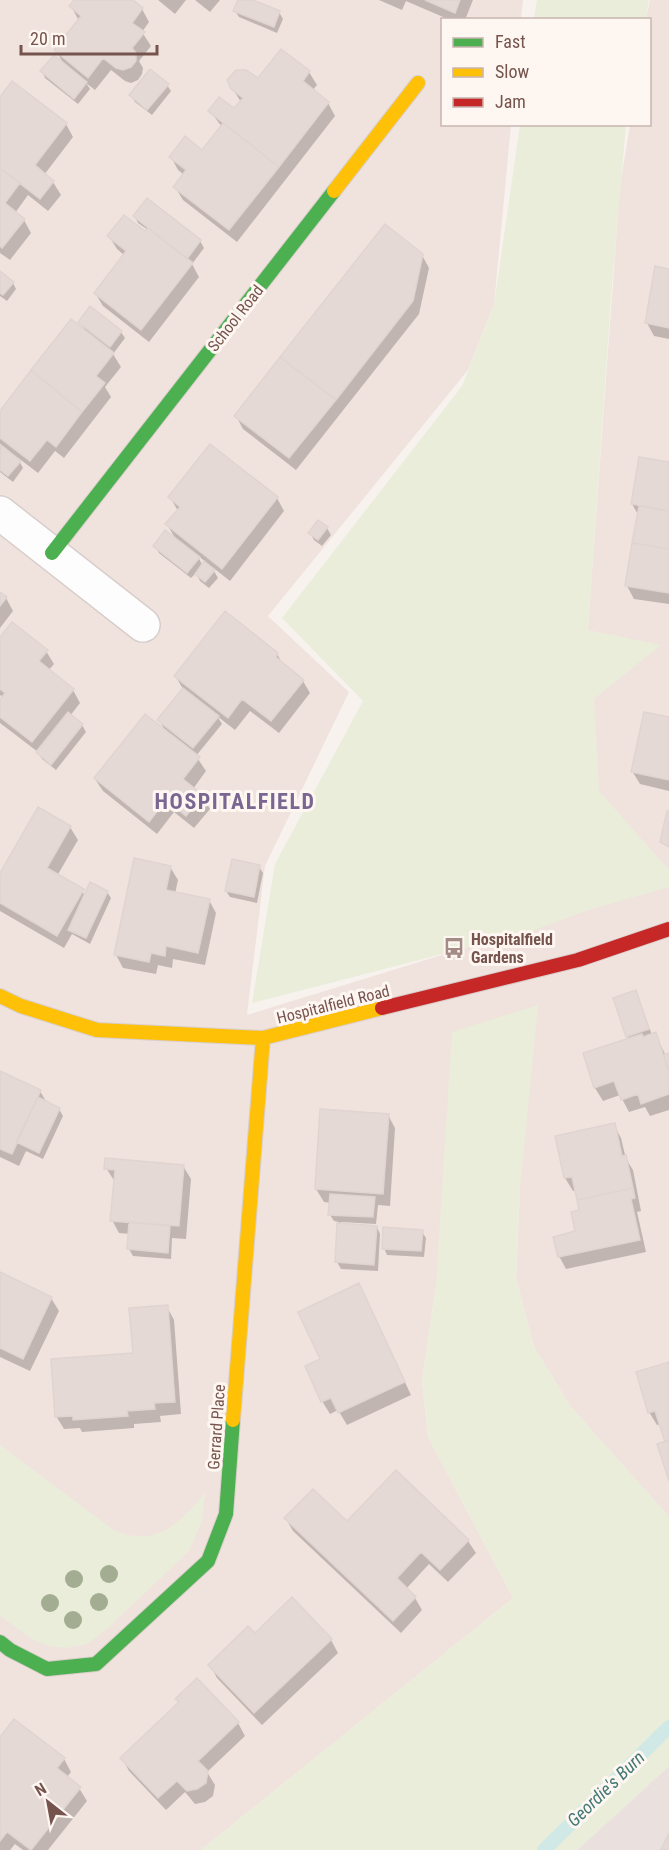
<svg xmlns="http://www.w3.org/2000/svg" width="669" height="1850" font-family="'Roboto Condensed',sans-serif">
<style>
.residential{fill:#f0e3dd}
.industrial{fill:#eae1de}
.green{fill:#e9edda}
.shadow{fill:#0003;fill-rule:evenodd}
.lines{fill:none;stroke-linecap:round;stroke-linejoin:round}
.stream{stroke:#d0e9e6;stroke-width:14}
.building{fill:#e5d9d6;stroke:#e0d4d1;stroke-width:1.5}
.street-casing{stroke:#d7cecb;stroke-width:36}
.fast-casing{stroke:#d9cecc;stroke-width:16}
.slow-casing{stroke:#d9cecc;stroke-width:16}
.jam-casing{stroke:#d9cecc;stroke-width:16}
.street{stroke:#fefdfd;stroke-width:33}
.fast{stroke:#4caf50;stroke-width:14}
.slow{stroke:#ffc107;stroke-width:14}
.jam{stroke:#c62828;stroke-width:14}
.tree{fill:#a3ad91}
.labels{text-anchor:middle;stroke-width:6;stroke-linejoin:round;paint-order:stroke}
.street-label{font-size:16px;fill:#76544e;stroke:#fef6f1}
.poi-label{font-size:16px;font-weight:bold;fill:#76544e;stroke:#fef6f1;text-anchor:start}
.water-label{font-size:18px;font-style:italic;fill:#427976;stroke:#fef6f1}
.district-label{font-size:22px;font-weight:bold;letter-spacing:1.5px;fill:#7a6691;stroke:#fef6f1}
</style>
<rect width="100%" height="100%" fill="#f8f2ef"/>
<path class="residential" d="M0,0H523L521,19L442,20V124L511,125L494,305L468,370L268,616L349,692L265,866L247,1015L591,909L576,794L620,185L630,125L650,124V20L646,19L650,0H669V1517L570,1406L534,1347L516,1278L520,1188L436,1285L422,1381L428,1437L513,1598L201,1850H0Z"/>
<path class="industrial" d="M669,1766V1850H577Z"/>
<path class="green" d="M537,0H649L646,19H534Z
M520,125H626L612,284L588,630L661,645L594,699L599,791L669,870V887L591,909L529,932L252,1003L275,864L363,701L282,618L462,386L494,305Z
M538,1005L520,1188L516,1278L534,1347L570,1406L669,1517V1766L577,1850H201L513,1598L428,1437L422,1381L436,1285L452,1032Z
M0,1445L115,1531C158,1547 179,1524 205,1493L202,1521L189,1551L107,1629L87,1644L67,1648L49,1646L33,1640L0,1616Z"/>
<path class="shadow" d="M76,0H130L142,9L149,22L142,32L151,46L139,61L143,68L142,74L138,80L131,83L125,81L111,70L95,90L86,83L90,89L78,104L45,78L42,71L64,65L56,50L78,19L71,6Z
M158,0H186L175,14Z
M195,0H220L210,12Z
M239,0H249L279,12L283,19L277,33L239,17L235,11Z
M379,0H473L465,20H450L406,1L402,10Z
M281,51L309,72L317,85L312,91L328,103L335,116L237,242L183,200L175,187L184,175L178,170L171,157L202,152L222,127L210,111L234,110L241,102L232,88L258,80Z
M167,85L171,91L152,115L135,102L131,95Z
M0,100L66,124L73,137L44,175L53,182L61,195L48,211L28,195L15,213L24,220L31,233L10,260L0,253Z
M135,216L200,241L204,248L192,264L199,277L149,342L103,306L95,293L125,256L117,249L109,236L145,233L148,230L138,223Z
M422,255L429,268L419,314L296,470L243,429L236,416Z
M669,270V339L654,336L647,323Z
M0,273L13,283L16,289L7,301L0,296Z
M80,322L121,332L125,338L113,354L121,367L105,387L111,397L64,458L55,451L38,473L17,457L23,468L13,482L0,472V448L2,446L0,444V413L87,333Z
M210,446L277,498L284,511L230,581L211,566L218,578L209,588L200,581L196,573L191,578L159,553L155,546L176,540L167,524L178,511L170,497ZM197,555L206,562L203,566Z
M669,463V604L634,599L627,586L639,516L632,504Z
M327,528L331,535L322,546L314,540L310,533Z
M0,594L6,598L13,611L0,628Z
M0,639L46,651L54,664L48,671L73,690L80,703L70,716L82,725L86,732L56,770L42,759L38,752L0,723V701L3,697L0,695Z
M277,654L284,666L303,681L310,693L279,733L250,711L235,730L217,716L222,724L196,756L206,771L193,789L202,796L210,809L194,828L174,812L157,834L103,791L95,779L166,732L159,720L183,689L176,677Z
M669,719V791L640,784L632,771Z
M70,827L78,840L57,876L82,891L85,896L107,892L111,898L90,944L72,934L64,948L0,911V876Z
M170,867L178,880L175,894L209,900L216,913L205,965L173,959L172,968L158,965L156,974L123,968L116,955Z
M259,867L263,873L257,903L230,897L226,891Z
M636,992L652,1035L655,1034L666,1056L669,1055V1110L650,1116L645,1107L629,1112L620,1095L603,1101L595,1088L585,1054L629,1040L627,1036Z
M0,1073L40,1091L47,1103L59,1109L63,1116L43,1159L26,1151L19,1166L0,1157Z
M321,1110L388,1115L395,1128L390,1206L378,1205L376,1224L341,1222V1225L377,1227L380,1234L378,1271L341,1269L337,1262L339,1222L334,1221L330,1215L331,1203L324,1202L316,1189Z
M614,1125L621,1138L626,1159L633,1170L641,1211L637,1212L646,1252L566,1269L559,1256L577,1232L581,1211L576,1190L573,1191L565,1178L556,1137Z
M183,1166L191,1179L186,1239L172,1238L171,1259L133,1256L129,1249L130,1234L119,1233L112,1220L115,1182L106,1168Z
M422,1232L426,1238L424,1257L387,1255L384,1248Z
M0,1274L51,1298L59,1311L30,1371L0,1357Z
M359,1285L411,1395L347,1425L338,1410L330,1414L322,1401V1360Z
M167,1307L174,1320L181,1414L160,1416L161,1422L134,1424V1428L82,1432L80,1428L64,1429L56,1416L134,1354Z
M669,1363V1476L667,1443L661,1424L657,1425L649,1412Z
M286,1519L347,1523L468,1541L476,1553L448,1582L429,1564L406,1589L415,1598L422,1610L401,1633L293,1531Z
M255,1635L331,1640L338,1653L262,1725L217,1678L210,1665Z
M177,1699L238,1723L245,1736L207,1772L215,1785L213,1796L205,1802L195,1804L185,1792L166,1810L129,1771L122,1758L179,1703Z
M0,1740L64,1759L71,1772L67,1777L79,1788L87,1801L48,1850H23L15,1844L10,1850H0Z"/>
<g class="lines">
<path class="stream" d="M544,1850L669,1727"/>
</g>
<path class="building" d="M74,0H133L143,8L132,23L145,32L132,48L136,53V61L131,67L123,70L116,68L103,58L88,78L54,50L81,16L69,6Z
M238,0H253L280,11L274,27L233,11Z
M425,0H460L455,13Z
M281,49L310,71L303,81L329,102L279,167L208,111L219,97L234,108L243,98L231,89L227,80L236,70H246L258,78Z
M54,55L87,82L74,99L40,71Z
M150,69L169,84L147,110L129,95Z
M12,81L67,123L35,165L54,181L40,199L0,168V97Z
M223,123L279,167L229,230L173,187L186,170L169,157L185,136L202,150Z
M0,168L20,183L5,203L25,219L2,248L0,246Z
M147,198L201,240L187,259L133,216Z
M124,215L145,231L148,228L193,263L141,330L94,293L126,251L107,236Z
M385,224L423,254L413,301L336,400L280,357Z
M655,266L669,269V328L645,323Z
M0,271L14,282L3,295L0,293Z
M90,306L122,331L110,347L78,322Z
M71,319L114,353L96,376L105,383L82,412L31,370Z
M280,357L336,400L289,458L234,416Z
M31,370L82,412L56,447L47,440L30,461L0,438V411Z
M210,444L278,497L222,569L165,524L180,507L168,497Z
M1,445L21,461L8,476L0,470Z
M639,457L669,462V511L631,504Z
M639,506L669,511V549L632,543Z
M318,520L328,527L318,540L308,533Z
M165,530L200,557L187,573L153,546Z
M632,543L669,549V593L625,586Z
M204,561L215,570L205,582L195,574Z
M0,592L7,597L0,606Z
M225,611L278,653L276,657L304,680L271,721L242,699L228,718L174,676Z
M12,622L48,650L39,661L74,689L32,742L0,717V699L5,693L0,689V637Z
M183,688L219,716L193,748L157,720Z
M68,712L83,724L51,765L36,752Z
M644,712L669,717V780L631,772Z
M145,714L200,757L183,779L203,795L186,816L166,800L149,822L94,778Z
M38,807L71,826L47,868L84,889L57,936L0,903V873Z
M667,811H669V847L660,842Z
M134,858L171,866L166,890L210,899L198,953L166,946L165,956L151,953L149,962L114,955Z
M232,859L260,865L254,897L225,891Z
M90,882L108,891L86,938L68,930Z
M636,990L649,1029L626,1037L613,998Z
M656,1032L669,1073V1094L641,1104L638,1094L621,1100L614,1081L594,1088L583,1053L642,1034L643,1037Z
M669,1053V1073L664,1055Z
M0,1071L41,1090L12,1154L0,1149Z
M38,1097L60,1108L39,1153L16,1142Z
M320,1109L389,1114L383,1194L315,1189Z
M615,1123L622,1156L626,1155L633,1188L577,1200L572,1177L564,1178L555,1136Z
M105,1158L184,1165L179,1226L110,1221L115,1170L104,1169Z
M633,1188L635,1198L631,1199L640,1240L558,1257L553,1237L575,1231L571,1212L579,1210L577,1200Z
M330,1194L375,1197L373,1217L328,1215Z
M129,1222L170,1226L168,1253L127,1249Z
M337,1223L377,1226L374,1265L335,1262Z
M383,1227L423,1230L421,1251L382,1249Z
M0,1272L52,1297L23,1359L0,1348Z
M359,1283L405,1382L338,1413L331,1398L321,1402L305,1366L320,1359L298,1312Z
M168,1305L175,1402L154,1403L155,1409L127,1411L128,1416L73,1420V1416L55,1417L51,1359L133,1353L129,1308Z
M669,1362V1440L665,1442L655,1411L648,1413L636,1372Z
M669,1440V1481L657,1444Z
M396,1470L469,1540L440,1570L421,1552L397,1578L416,1597L393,1621L284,1518L313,1489L347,1521Z
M292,1597L332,1639L254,1713L208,1665L248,1626L255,1633Z
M197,1678L239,1722L198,1761L208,1771L206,1783L197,1789L187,1791L177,1781L158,1798L120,1758L179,1702L175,1699Z
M14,1719L65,1758L57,1768L81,1787L31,1850L7,1832L0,1841V1737Z
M669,1833V1850H661Z"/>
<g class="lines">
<defs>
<path id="street" d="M0,513L143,625"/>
<path id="fast" d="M52,553L334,191
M0,1642L10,1650L47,1669L96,1664L208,1561L226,1514L233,1420"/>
<path id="slow" d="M334,191L418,83
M0,996L21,1006L97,1030L263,1038L382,1008
M233,1420L263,1038"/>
<path id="jam" d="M382,1008L578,960L669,929"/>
</defs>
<use href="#street" class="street-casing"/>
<use href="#fast" class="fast-casing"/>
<use href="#slow" class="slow-casing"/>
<use href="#jam" class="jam-casing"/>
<use href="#street" class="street"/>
<use href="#fast" class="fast"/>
<use href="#slow" class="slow"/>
<use href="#jam" class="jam"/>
</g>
<g class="tree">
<circle cx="109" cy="1574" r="9"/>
<circle cx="74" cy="1579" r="9"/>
<circle cx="99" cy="1602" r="9"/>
<circle cx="50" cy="1603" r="9"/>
<circle cx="73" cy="1620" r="9"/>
</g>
<defs>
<symbol id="bus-bare" viewBox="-9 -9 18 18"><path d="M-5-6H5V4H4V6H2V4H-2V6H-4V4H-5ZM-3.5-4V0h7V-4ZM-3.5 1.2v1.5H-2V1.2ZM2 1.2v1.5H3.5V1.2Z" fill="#a48b86" stroke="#fef6f1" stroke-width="2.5" paint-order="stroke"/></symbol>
</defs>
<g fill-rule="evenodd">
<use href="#bus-bare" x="439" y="933" width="30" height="30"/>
</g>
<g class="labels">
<g class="street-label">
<text transform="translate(235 318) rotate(-52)" y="6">School Road</text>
<text transform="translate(333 1004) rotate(-14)" y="6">Hospitalfield Road</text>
<text transform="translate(216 1427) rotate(-86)" y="6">Gerrard Place</text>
</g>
<g class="poi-label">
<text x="471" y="945">Hospitalfield<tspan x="471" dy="18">Gardens</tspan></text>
</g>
<g class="water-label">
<text transform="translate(606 1789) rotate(-44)" y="6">Geordie's Burn</text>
</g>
<g class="district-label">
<text x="235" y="809">HOSPITALFIELD</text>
</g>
</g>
<rect x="441" y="18" width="210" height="108" fill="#fef6f1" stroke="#c8b5b0" stroke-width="1.5"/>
<rect x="453" y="38" width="30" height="9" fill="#4caf50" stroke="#c8b5b0" stroke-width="1.5"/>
<text x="495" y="48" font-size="18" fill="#76544e">Fast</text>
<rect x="453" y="68" width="30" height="9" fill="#ffc107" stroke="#c8b5b0" stroke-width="1.5"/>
<text x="495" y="78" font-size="18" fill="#76544e">Slow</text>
<rect x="453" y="98" width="30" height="9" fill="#c62828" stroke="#c8b5b0" stroke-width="1.5"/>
<text x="495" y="108" font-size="18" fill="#76544e">Jam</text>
<g transform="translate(48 1802) rotate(329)" stroke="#fef6f1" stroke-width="4.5" paint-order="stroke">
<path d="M0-4.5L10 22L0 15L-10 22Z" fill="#76544e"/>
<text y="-9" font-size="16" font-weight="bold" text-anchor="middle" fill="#76544e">N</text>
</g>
<path d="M21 45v9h136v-9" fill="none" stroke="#76544e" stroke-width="3"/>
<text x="30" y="45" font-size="18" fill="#76544e" stroke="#fef6f1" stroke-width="4.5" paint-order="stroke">20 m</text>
</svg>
